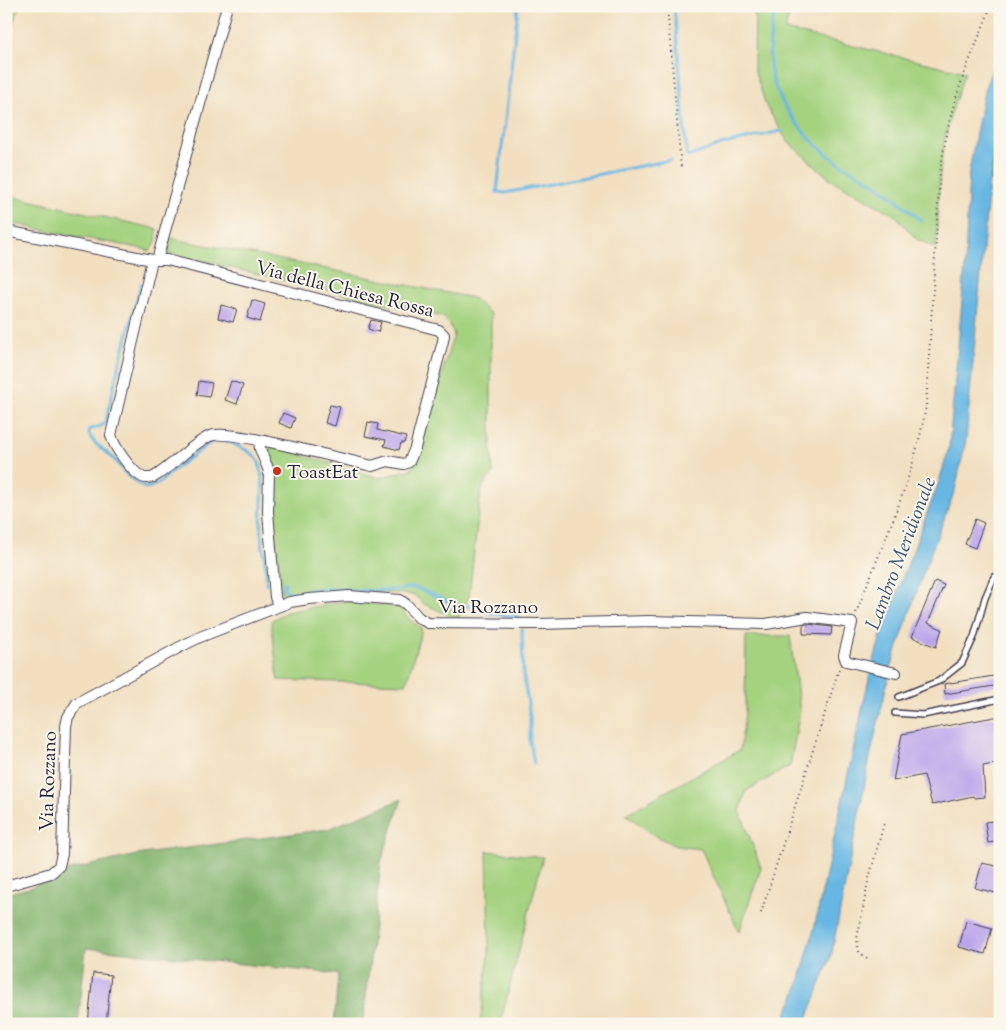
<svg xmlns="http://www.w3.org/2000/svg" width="1006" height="1030" font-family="'Sorts Mill Goudy',serif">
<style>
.green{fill:#a4d27f;stroke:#637a5d}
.forest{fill:#83b46e;stroke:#526b54}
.water{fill:#68b7e3;stroke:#456c8f}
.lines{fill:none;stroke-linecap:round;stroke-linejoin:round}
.stream{stroke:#68b7e3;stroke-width:3}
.building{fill:#bba5ea}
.lane-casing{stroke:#413e4f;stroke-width:8}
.street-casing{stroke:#413e4f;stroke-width:12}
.path{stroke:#413e4f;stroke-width:2;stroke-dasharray:1 4;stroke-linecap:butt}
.lane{stroke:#fff;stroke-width:5}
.street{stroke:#fff;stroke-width:10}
.poi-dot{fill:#c8321e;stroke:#fbf7ec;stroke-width:2}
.labels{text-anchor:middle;stroke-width:4;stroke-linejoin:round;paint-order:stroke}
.street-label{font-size:19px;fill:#22223b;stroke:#fbf7ec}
.poi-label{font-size:19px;fill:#22223b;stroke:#fbf7ec;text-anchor:start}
.water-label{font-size:20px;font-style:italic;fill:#3a5676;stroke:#fbf7ec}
</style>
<rect width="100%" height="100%" fill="#fbf7ec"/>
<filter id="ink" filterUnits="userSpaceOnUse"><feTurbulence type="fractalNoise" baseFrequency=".02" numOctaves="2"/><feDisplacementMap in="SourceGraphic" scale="10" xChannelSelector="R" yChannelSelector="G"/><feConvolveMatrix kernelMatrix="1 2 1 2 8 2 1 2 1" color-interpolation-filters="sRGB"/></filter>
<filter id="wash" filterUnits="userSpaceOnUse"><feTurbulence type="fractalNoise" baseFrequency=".0096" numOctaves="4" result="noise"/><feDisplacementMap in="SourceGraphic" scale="20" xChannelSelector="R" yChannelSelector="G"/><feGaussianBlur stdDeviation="1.12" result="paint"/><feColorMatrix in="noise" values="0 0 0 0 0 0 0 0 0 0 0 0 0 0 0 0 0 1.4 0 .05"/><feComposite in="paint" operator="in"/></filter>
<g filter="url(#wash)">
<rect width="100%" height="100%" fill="#f1dfc0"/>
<path class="green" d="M6,6H20L6,40Z
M755,6H791L785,30L965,72C958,93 950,115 945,138C938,174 938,212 936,248L916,239L896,216L830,179L788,142L766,106L754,69Z
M6,195L157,229L156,242L150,251L134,247L61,234L6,222Z
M170,238L473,298L491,314V446L493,474L483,485L480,498L469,597L458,619L424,604L414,595L355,591L282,594L278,554L271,520L275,492L273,464L269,449L272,446L379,478L412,469L454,334L450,326L443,317L167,253Z
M346,601L384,605L400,608L409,619L422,629L406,684L278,680L271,621L286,612Z
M746,636H790L800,711L790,766L746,791L740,811L761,868L739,932L701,849L676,846L652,834L626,814L740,750L745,713Z
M487,851L543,857L500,1024H480L489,953Z"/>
<path class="forest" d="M1000,122V179L989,181Z
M402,799L381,862L363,1024H334L338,974L86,948L78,1024H6V894L32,887L61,872L136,855L328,829Z"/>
<path class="water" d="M1000,48V122L989,181L966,440L955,490L924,571L891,667L870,757L831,957L805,1024H782L797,990L814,929L870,674L882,632L939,482L949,448L965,267L969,172L984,91Z"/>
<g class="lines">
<path class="stream" d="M518,6L497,192L505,193L671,160
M674,6L687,157L724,144L781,131
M775,6C772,28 767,49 771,71C777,107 811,145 841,164C850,170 861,175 871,181C889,193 906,207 922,221
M141,284L114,385L106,422L101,426L89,430V435L94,442L115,460L128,476L143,487L148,488L159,483L178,466L213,441C221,439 231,442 238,446C244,449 253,453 257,459C266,473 261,510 261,527C261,547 268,564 266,584
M285,582L284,587L285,590L295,594C318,586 330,589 353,590C369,591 385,590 401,590L405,588H416L459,606H468L492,614L519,617L520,620
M522,629L523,673L530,716V742L534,763"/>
</g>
<g id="blocks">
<path class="building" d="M252,300L265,304L260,322L247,318Z
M221,305L237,309L233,322L218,318Z
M371,320L381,322L378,332L368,329Z
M199,381L212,383L209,397L197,395Z
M231,381L243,385L237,404L225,400Z
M330,405L340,407L335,426L325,423Z
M283,413L295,418L291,428L279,423Z
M368,422L378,424L377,430L406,437L404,443H401L399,450L384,446L386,440L365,436Z
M975,519L984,523L975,548L965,544Z
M935,581L944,585L928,623L942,629L936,647L912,637Z
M807,624L832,627L831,635L803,634V625Z
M1000,675V685L945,694L944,684Z
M1000,716V763L983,766L985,797L974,798L973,796L932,805L924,775L893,781L902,734Z
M1000,820V841L988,843L985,822Z
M982,863L1000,867V894L975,888Z
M966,921L992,928L985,954L959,947Z
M93,973L111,975L106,1024H88Z"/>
</g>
</g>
<g filter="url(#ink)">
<use href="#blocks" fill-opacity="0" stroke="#413e4f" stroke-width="1"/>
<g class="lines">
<defs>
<path id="lane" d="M899,697L939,681L962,663L974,637L985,598L994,577L1000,578
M895,713L923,715L1000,699"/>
<path id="street" d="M6,231L152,260H167L439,330L444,335L443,341L415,448L409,462L404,464L388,461L372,466C345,460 228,428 210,436C193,443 171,467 154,477C150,478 146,479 142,477C131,471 114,447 111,435L152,260
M157,260L227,6
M259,440L260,449L269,471L268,512L275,597L278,606
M6,886L51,873L59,866L62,854L66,726L68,717L77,703L180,647L200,637L290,602L309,599L349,596L400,600L407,605L419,618L428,623L539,624L649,621L766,624L807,617L852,623L844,655L846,661L896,673"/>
</defs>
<use href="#lane" class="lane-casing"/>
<use href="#street" class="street-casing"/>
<path class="path" d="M667,6L681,167
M856,613C882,545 914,479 926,406L940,172C943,152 947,132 952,111C962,75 978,41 991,6
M761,913L839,669
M867,958L859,952L857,939L868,882L884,823"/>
<use href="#lane" class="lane"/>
<use href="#street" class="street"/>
</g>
</g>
<circle class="poi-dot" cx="277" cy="471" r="5"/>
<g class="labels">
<g class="street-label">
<text transform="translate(345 288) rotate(14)" y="7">Via della Chiesa Rossa</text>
<text x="488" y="613">Via Rozzano</text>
<text transform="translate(47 781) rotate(-88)" y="7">Via Rozzano</text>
</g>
<g class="poi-label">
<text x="287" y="478">ToastEat</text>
</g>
<g class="water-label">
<text transform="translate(900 553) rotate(-69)" y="7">Lambro Meridionale</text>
</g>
</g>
<rect width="1006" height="1030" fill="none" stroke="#fbf7ec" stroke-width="25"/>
</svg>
